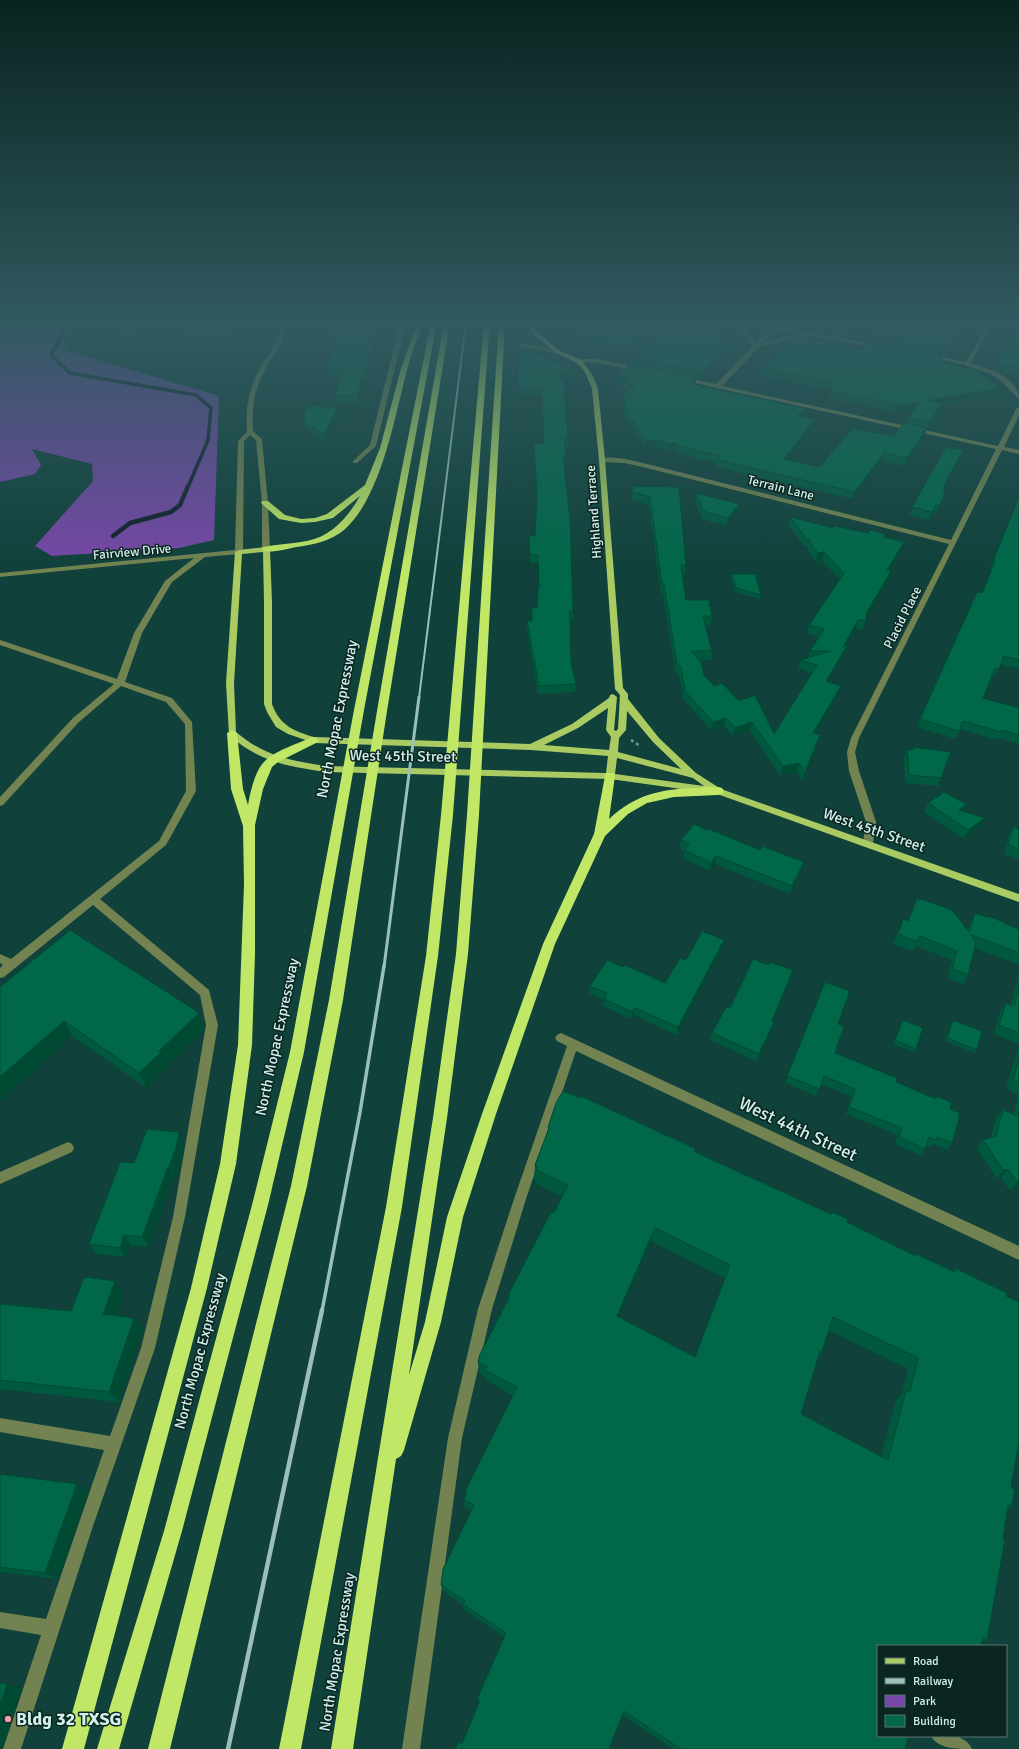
<svg xmlns="http://www.w3.org/2000/svg" width="1019" height="1749" font-family="Signika,sans-serif">
<style>
.green{fill:#7647a7}
.lines{fill:none;stroke-linecap:round;stroke-linejoin:round}
.stream-far1{stroke:#11212d;stroke-width:3.5}
.stream{stroke:#11212d;stroke-width:4.5}
.path{stroke:#729a94;stroke-width:2.5;stroke-dasharray:3 3;stroke-linecap:butt}
.minor{fill:#728351;fill-rule:evenodd}
.major{fill:#aacb61;fill-rule:evenodd}
.highway{fill:#c0e866;fill-rule:evenodd}
.rail-far3{stroke:#9bbfb9;stroke-width:2}
.rail-far2{stroke:#9bbfb9;stroke-width:3}
.rail-far1{stroke:#9bbfb9;stroke-width:3.5}
.rail{stroke:#9bbfb9;stroke-width:4.5}
.wall{fill:#00593f;fill-rule:evenodd}
.shaded-wall{fill:#004933}
.building{fill:#006849;stroke:#004933;fill-rule:evenodd}
.poi-dot{fill:#f29aaf;stroke:#0b2521;stroke-width:1.5}
.labels{text-anchor:middle;stroke-width:3;stroke-linejoin:round;paint-order:stroke}
.far-street-label{font-size:13px;fill:#d1f0ea;stroke:#0b2521}
.street-label{font-size:15px;fill:#d1f0ea;stroke:#0b2521}
.near-street-label{font-size:18px;fill:#d1f0ea;stroke:#0b2521}
.near-poi-label{font-size:18px;font-weight:bold;fill:#d1f0ea;stroke:#0b2521;text-anchor:start}
</style>
<rect width="100%" height="100%" fill="#10413b"/>
<path class="green" d="M0,322H76L64,342L68,351L219,396L214,540L179,548L52,556L35,546L93,481L92,464L32,449L41,465L35,474L0,482Z"/>
<g class="lines">
<path class="stream-far1" d="M69,322L51,355L70,373L196,395L211,408L208,440L188,487"/>
<path class="stream" d="M113,536L130,523L171,512L180,505L188,486"/>
<path class="path" d="M631,740L640,746"/>
<path class="minor" d="M282,322H288C284,344 272,355 263,374C253,393 252,411 253,431L262,439L268,503L270,549L266,551L262,549V503L256,440L250,435L244,441L243,552L239,554L205,557L172,582L142,633L125,682L172,698L192,722L196,791L166,845L100,899L209,990L218,1025L185,1217L155,1348L93,1526L21,1749H3L41,1635L0,1628V1612L46,1619L104,1450L0,1432V1418L110,1436L141,1348L173,1217L206,1025L200,995L93,905L4,977L0,978V968L3,965L0,963V954L11,959L159,841L186,791L185,724L166,702L121,686L79,722L3,805L0,806V797L73,718L114,684L0,645V640L117,679L134,633L165,581L194,558L0,577V573L235,550L238,441L247,432C246,410 247,395 257,374C266,356 279,344 282,322Z
M400,322H406L376,446L357,463H353V461L370,445Z
M731,322C743,322 749,334 756,344L771,328L748,322H757L835,337L849,322H854L840,338L884,347L881,349L776,329L762,343L787,336L806,334L809,336L787,340L758,348L722,386L998,446L1016,409L1019,407V415L1004,447L1019,450V454L1002,450L859,738L855,752L859,771L876,822L873,843L868,847L863,843L866,822L849,771L847,752L851,738L949,544L643,467L624,463L602,462L599,460C607,454 633,461 643,463L951,540L996,449L681,380V378L683,377L716,384L752,347L742,331Z
M989,322H994L970,363C987,368 1019,377 1019,399L1000,380L989,373L965,365L926,356L929,354L966,362Z
M521,343L558,350L561,352L558,354L519,346L518,345Z
M580,359H598L643,369L640,371L598,363L578,362L577,361Z
M561,1033L1019,1246V1260L576,1051L526,1199L492,1309L462,1438L420,1749H402L448,1438L478,1309L514,1199L567,1046L557,1041L555,1038L557,1035Z
M68,1142L72,1144L74,1148L72,1152L0,1184V1172Z
M931,1736C946,1736 965,1733 972,1749C957,1749 938,1749 931,1736Z"/>
<path class="major" d="M556,351H560L582,360L594,378L598,389L605,460L623,688L628,694V699L659,738L696,773L721,789L1019,894V902L717,794L610,779L326,772C287,766 259,762 229,735L226,683L235,552L239,550L266,547L270,549L272,602V704C280,726 294,731 314,737L530,744L572,724L609,698L610,695L613,694L617,697L614,730L616,731L618,729L620,695L615,689L599,460L592,389C583,364 579,363 556,353ZM263,552L264,602V704L267,712L276,727L288,734L314,743L531,750L608,756L606,773L326,766C291,761 264,756 236,732L234,683L242,554ZM608,708L606,730L611,737L609,750L544,745L578,728ZM627,711L653,742L681,769L618,752L619,738L626,730ZM617,758L693,778L704,786L615,774Z"/>
<path class="highway" d="M417,322H423C417,339 410,356 406,374C394,420 381,497 344,530C331,541 312,545 296,547C286,549 273,553 263,551L262,549L263,547C277,544 292,544 307,541C332,536 348,517 360,496L333,518L315,522L301,523L279,519L261,503L262,501H268L285,515L301,519L315,518L327,514L365,485L380,448L400,372Z
M431,322H437L364,710L304,1052L268,1205L182,1531L119,1749H97L164,1531L252,1205L290,1052L354,710Z
M444,322H450L387,711L343,1000L307,1186L170,1749H148L291,1186L329,1000L377,711Z
M484,322H490L453,815L438,956L402,1207L301,1749H279L386,1207L426,956L441,815Z
M499,322H505L479,815L468,954L447,1118L409,1375L425,1322L447,1217L482,1114L543,944L594,834L605,776L606,773H614L615,776L609,819C636,794 661,789 697,788C705,787 714,786 722,788L724,791L722,794L718,795L674,797L647,803L628,814L605,836L555,944L496,1114L463,1217L441,1322L404,1450L401,1456L396,1459L353,1749H331L433,1118L456,954L467,815Z
M524,322H530L538,333L560,351V353H556L534,335Z
M232,730L237,733L243,789L248,805C250,793 255,771 264,762C274,751 297,744 310,738L314,737L319,740L318,742L278,762L272,767L263,789L255,825V954L252,1045L236,1164L207,1288L84,1749H62L191,1288L220,1164L238,1045L244,884L243,826L231,789L227,733Z"/>
<path class="rail-far3" d="M419,698L466,322"/>
<path class="rail-far2" d="M384,967L419,697"/>
<path class="rail-far1" d="M322,1311L360,1112L384,966"/>
<path class="rail" d="M228,1749L322,1310"/>
</g>
<path class="wall" d="M110,322H142L135,338L111,327Z
M189,322H232L228,341L187,337L185,330Z
M372,322H377V329L366,382H363L359,403H336L335,395L340,377H328L327,370L332,347H329L328,340Z
M790,322H830L823,329Z
M967,322L954,339L952,346L945,357L943,356L940,363L1002,388L999,395L942,405L940,410L928,429H927L925,435L905,466L882,460L853,499L716,467L717,463L676,453L675,450L670,451L655,447L647,448L624,416L623,402V395L628,390L622,389V383L617,382L618,375L636,365L637,358L652,345L617,351L575,342L576,335L724,334L721,337L731,352L701,379L696,378L695,385L804,408L802,415L801,416L814,427L788,459L819,467L893,436L906,423L908,417L914,410L898,412L829,398L831,390L761,375L762,368L863,350L873,341L874,336Z
M1017,322H1019V375L994,371L997,364L1010,341L1012,335L1016,328Z
M518,360L577,379L563,381L568,438V446H565L566,456V464H564L573,611V619H570L571,662L576,684L575,692L538,694L527,629V621H532V608H537L539,588L538,562L530,563L529,536H535L537,499L534,450V443H543L542,395H519Z
M339,415L325,440L305,428L304,422Z
M963,450L960,458L944,488L941,504L936,514L933,513L929,520L910,515L912,507Z
M633,486L679,487L686,565L685,574L682,573L686,600L712,616L710,625H705L712,651L711,660H699L704,675L714,686L738,700L774,734L812,673L798,668L801,660L809,657L810,651L819,637L807,633L809,625L840,579L822,561L816,562L808,551V547L804,546L788,525L790,517L833,528L885,537L904,542L901,550L889,570V579L866,619L863,629H856L846,646H847L844,654L828,682L838,694L815,734L818,744L803,780L797,772L780,775L750,731L733,736L724,726L711,730L684,700L679,675L676,673L663,593H661L649,505L632,500Z
M696,493L739,504L738,511L726,526L702,519L695,501Z
M1019,497L1018,635L1019,636V669L1000,664L995,677L992,676L983,698L1019,708V744L998,738L997,740L960,729L956,739L917,727L920,719L982,593L992,570L990,569Z
M732,574L761,595L760,599L735,592L731,578Z
M913,747L941,778L938,786L905,783L904,758L907,749L912,750Z
M928,803L966,804L963,811L985,818L981,826L964,839L924,812Z
M1013,827L1019,829V859L1004,854L1009,835Z
M681,840L802,870L790,894L715,864L710,871L683,858L684,851L680,848Z
M917,899L967,931L970,923L975,913L1019,929V965L975,948L968,975L963,984L947,978L952,960L916,946L913,951L893,944L903,919L908,921Z
M724,940L722,948L677,1035L634,1015L631,1019L603,1006L604,1000L589,993L590,986L623,967L665,983L686,960Z
M1019,972V1044L994,1034L1000,1012L1006,1003L1011,1005Z
M790,978L772,1022V1030L757,1061L710,1040L712,1033L730,1008Z
M825,982L838,1024L835,1053L896,1082L935,1099L937,1096L950,1109L952,1143L947,1150L933,1144L931,1147L926,1145L925,1149L921,1155L895,1144L898,1135L846,1114L851,1096L821,1084L816,1096L785,1083Z
M0,987L204,1027V1030L167,1066V1067L147,1088L72,1036L0,1101Z
M903,1020L916,1049L914,1052L893,1044Z
M953,1020L977,1050L975,1053L945,1041L951,1024Z
M1019,1045V1187L1010,1190L1001,1178L997,1179L977,1149L983,1140L991,1138L996,1118L1003,1110L1014,1114L1018,1094L1006,1089Z
M548,1127L695,1152L831,1214L832,1212L847,1222L915,1256L916,1254L953,1271L955,1268L1006,1296L1011,1487L1012,1507L1008,1509L987,1640L982,1642L878,1646L905,1749H673L622,1715L462,1744L479,1702H478L477,1699L504,1637L464,1610L463,1605L443,1591L441,1585L471,1511L465,1507L464,1499L466,1495L465,1491L513,1396L486,1380V1377L479,1373L478,1362L508,1300V1295L562,1196L536,1184V1180L534,1179L535,1165L548,1132ZM651,1241L725,1278L695,1357L619,1317ZM829,1330L908,1369L902,1394L896,1400L881,1457L801,1414L818,1358L822,1352Z
M184,1143L181,1159L175,1178L173,1177L149,1247L131,1245L126,1257L96,1254L89,1244L134,1163Z
M115,1281L124,1293L116,1316L134,1318L143,1329L119,1402L0,1389V1304L71,1311Z
M0,1474L88,1492L58,1579L0,1572Z"/>
<path class="shaded-wall" d="M138,322H142L135,338L134,332Z
M229,322H232L228,341L226,334Z
M377,322V329L366,382L365,375Z
M825,322H830L823,329L825,323Z
M964,322H967L950,346L952,339Z
M725,327L724,334L717,341L718,334Z
M661,337L660,343L617,351L618,345Z
M954,339L952,346L945,357L947,350Z
M732,345L731,352L701,379L702,372Z
M943,355L941,362L936,369L938,362Z
M577,372V379L558,381L559,374Z
M363,374V382L359,403L358,395Z
M696,378L695,385L689,391L690,384Z
M1002,388L999,395L942,405L940,410L928,429L930,422L928,400Z
M920,402L918,409L898,412L900,405Z
M338,408L339,415L325,440L324,434Z
M804,408L802,415L796,423L798,416Z
M815,419L814,427L783,466L784,459Z
M927,428L925,435L905,466L907,458Z
M656,440L655,447L647,448V441Z
M676,442L675,450L670,451V444Z
M963,450L960,458L942,493L944,485Z
M884,453L882,460L853,499L855,492Z
M944,496L941,504L936,514L939,506Z
M739,504L738,511L726,526L728,518Z
M936,505L933,513L929,520L932,512Z
M904,542L901,550L884,578L887,570Z
M824,552L822,561L816,562L818,553Z
M891,571L889,579L865,621L867,612Z
M858,620L856,629L841,655L843,647Z
M847,646L844,654L824,690L826,681Z
M841,686L838,694L811,742L813,733Z
M726,718L724,726L711,730L713,722Z
M752,722L750,731L733,736L735,728Z
M820,735L818,744L803,780L805,772Z
M799,763L797,772L780,775L783,766Z
M966,804L962,813L959,810Z
M985,818L981,826L964,839L968,830Z
M716,856L715,864L710,871L711,863Z
M804,862L802,870L790,894L792,886Z
M724,940L722,948L677,1035L678,1027Z
M793,970L790,978L769,1029L772,1021Z
M635,1008L634,1015L631,1019L632,1012Z
M198,1012L204,1027V1030L167,1066V1067L147,1088L139,1073Z
M64,1021L72,1036L0,1101V1077Z
M774,1022L772,1030L757,1061L759,1054Z
M179,1132L184,1143L181,1159L175,1178L169,1167Z
M168,1167L173,1177L149,1247L142,1237Z
M1008,1169L1001,1178L997,1179L1003,1170Z
M1019,1181V1187L1010,1190L1017,1182Z
M655,1228L651,1241L615,1328L617,1316Z
M124,1235L131,1245L126,1257L120,1248Z
M115,1281L124,1293L112,1326L103,1314Z
M134,1318L143,1329L119,1402L109,1392Z
M77,1484L88,1492L58,1579L45,1573Z
M7,1684L22,1688L2,1749H0V1705Z"/>
<path class="building" d="M110,322H138L134,332Z
M189,322H229L226,334L185,330Z
M336,322H377L365,375L363,374L358,395H335L342,370H327L334,340H328Z
M594,322H695L725,327L718,334L732,345L702,372L637,358L661,337L618,345L576,335Z
M883,322H964L952,339H954L947,350L874,336Z
M1019,322V368L997,364L1014,335H1012Z
M795,336L863,350L871,341L943,355L938,362L973,369L1002,388L928,400L942,403L930,422L908,417L920,402L900,405L831,391L832,383L762,368Z
M526,351L532,352L577,372L559,374L564,383L568,438H565L566,456H563L570,518L573,611H570L571,662L576,684L539,686L527,621H532V608H537L538,588H539L538,555H530L529,536H535L537,493L534,443H544L542,388H519L518,360Z
M630,364L696,378L690,384L804,408L798,416L815,419L784,459L819,467L853,428L893,436L904,423L927,428L907,458L884,453L855,492L717,460L720,456L677,445L676,442L670,444L656,440L647,441L625,409L623,395L635,385L622,382L627,377L618,375Z
M309,406L338,408L324,434L304,422V415Z
M946,447L963,450L944,485V496L939,506L936,505L932,512L912,507Z
M633,486L679,487L686,565H681L686,600H709L712,616H703L712,651H691L701,662L704,675L714,686L722,683L738,700H742L755,695L774,734L817,665L801,660L830,651H810L824,629L809,625L844,573L824,552L818,553L810,543V539L806,538L790,517L833,528L834,526L868,533L870,530L886,534L884,537L904,542L887,570L891,571L867,612L866,620H858L843,647L847,646L826,681L841,686L813,733L820,735L805,772L799,763L783,766L752,722L735,728L726,718L713,722L685,691L681,667L677,664L664,584H662L650,497L632,492Z
M696,493L739,504L728,518L703,511Z
M1019,497V632L1018,635L1019,636V660L1004,656L999,669L995,668L983,698L1019,708V735L1002,730L1001,732L963,721L959,731L920,719L977,592L982,593L995,562L993,561Z
M732,574H755L761,595L736,588Z
M913,747L951,752L941,778L909,775L907,749L913,750Z
M944,792L966,804L959,810L985,818L968,830L928,803Z
M694,824L707,830L709,829L760,850L762,846L804,862L792,886L716,856L711,863L685,850L689,844L681,840Z
M1013,827L1019,829V849L1008,845Z
M917,899L920,900L921,899L952,910L969,932L975,913L987,917V916L1004,922V923L1019,929V953L971,935L976,942L968,975L952,969L957,951L920,936L918,942L898,934L903,919L908,921Z
M70,930L198,1012V1014L159,1051L161,1052L139,1073L64,1021L0,1077V987Z
M702,931L724,940L678,1027L635,1008L632,1012L604,999L607,993L590,986L607,960L623,967L625,965L665,983L680,958L686,960Z
M753,959L769,965L770,962L793,970L772,1021L774,1022L759,1054L712,1033L726,1007L730,1008Z
M825,982L850,991L838,1024L844,1026L835,1053L897,1078L896,1082L936,1099L937,1096L952,1103L950,1109L959,1113V1119L952,1143L937,1137L936,1140L929,1137L925,1149L899,1137L902,1128L849,1107L855,1089L824,1076L820,1089L787,1076Z
M1019,986V1033L999,1025L1006,1003L1014,1006Z
M903,1020L923,1028L916,1049L895,1040Z
M953,1020L982,1031L977,1050L947,1038Z
M1019,1057V1083L1013,1080Z
M563,1091L580,1098L581,1096L696,1149L695,1152L831,1214L832,1212L848,1219L847,1222L916,1256V1254L955,1272V1268L1007,1293L1006,1296L1019,1302V1442L1011,1487L1015,1490L1012,1507L1008,1505L1003,1539L1005,1540L987,1640L983,1637L981,1646H878V1736H908L905,1749H681L624,1711L609,1749H455L459,1742L462,1744L480,1700L477,1699L506,1633L463,1604L465,1601L441,1585L443,1569L474,1505L464,1499L467,1492L465,1491L517,1387L485,1370L487,1367L478,1362L480,1354L510,1296L508,1295L551,1212L554,1213L568,1185L536,1170L538,1167L535,1165L549,1128L548,1127L556,1103ZM655,1228L730,1265L695,1357L617,1316ZM833,1317L918,1358L910,1391L906,1390L888,1460L801,1414L820,1351L822,1352Z
M1003,1110L1018,1116L1019,1111V1181L1017,1182L1008,1169L1003,1170L983,1140L996,1136Z
M147,1129L179,1132L176,1148L169,1167H168L142,1237L124,1235L120,1248L89,1244L120,1162L134,1163Z
M84,1277L115,1281L103,1314L134,1318L109,1392L0,1380V1304L71,1311Z
M0,1474L77,1484L45,1573L0,1567Z
M0,1683L7,1684L0,1705Z"/>
<linearGradient id="sky" x2="0" y2="1"><stop stop-color="#092420"/><stop offset="0.57" stop-color="#315a60"/><stop offset="1" stop-color="#315a60" stop-opacity="0"/></linearGradient>
<rect width="1019" height="567" fill="url(#sky)"/>
<circle class="poi-dot" cx="8" cy="1719" r="4"/>
<g class="labels">
<g class="far-street-label">
<text transform="translate(781 487) rotate(14)" y="5">Terrain Lane</text>
<text transform="translate(593 512) rotate(-94)" y="5">Highland Terrace</text>
<text transform="translate(132 551) rotate(-5)" y="5">Fairview Drive</text>
<text transform="translate(902 617) rotate(-63)" y="5">Placid Place</text>
</g>
<g class="street-label">
<text transform="translate(337 719) rotate(-79)" y="5">North Mopac Expressway</text>
<text transform="translate(403 756) rotate(1)" y="5">West 45th Street</text>
<text transform="translate(874 830) rotate(19)" y="5">West 45th Street</text>
<text transform="translate(277 1037) rotate(-78)" y="5">North Mopac Expressway</text>
<text transform="translate(200 1351) rotate(-75)" y="5">North Mopac Expressway</text>
<text transform="translate(337 1652) rotate(-81)" y="5">North Mopac Expressway</text>
</g>
<g class="near-street-label">
<text transform="translate(798 1129) rotate(25)" y="6">West 44th Street</text>
</g>
<g class="near-poi-label">
<text x="16" y="1725">Bldg 32 TXSG</text>
</g>
</g>
<rect x="877" y="1645" width="130" height="92" fill="#0b2521" stroke="#5a7671"/>
<rect x="885" y="1658" width="20" height="6" fill="#aacb61" stroke="#5a7671"/>
<text x="913" y="1665" font-size="12" fill="#d1f0ea">Road</text>
<rect x="885" y="1678" width="20" height="6" fill="#9bbfb9" stroke="#5a7671"/>
<text x="913" y="1685" font-size="12" fill="#d1f0ea">Railway</text>
<rect x="885" y="1695" width="20" height="12" fill="#7647a7" stroke="#5a7671"/>
<text x="913" y="1705" font-size="12" fill="#d1f0ea">Park</text>
<rect x="885" y="1715" width="20" height="12" fill="#006849" stroke="#5a7671"/>
<text x="913" y="1725" font-size="12" fill="#d1f0ea">Building</text>
</svg>
